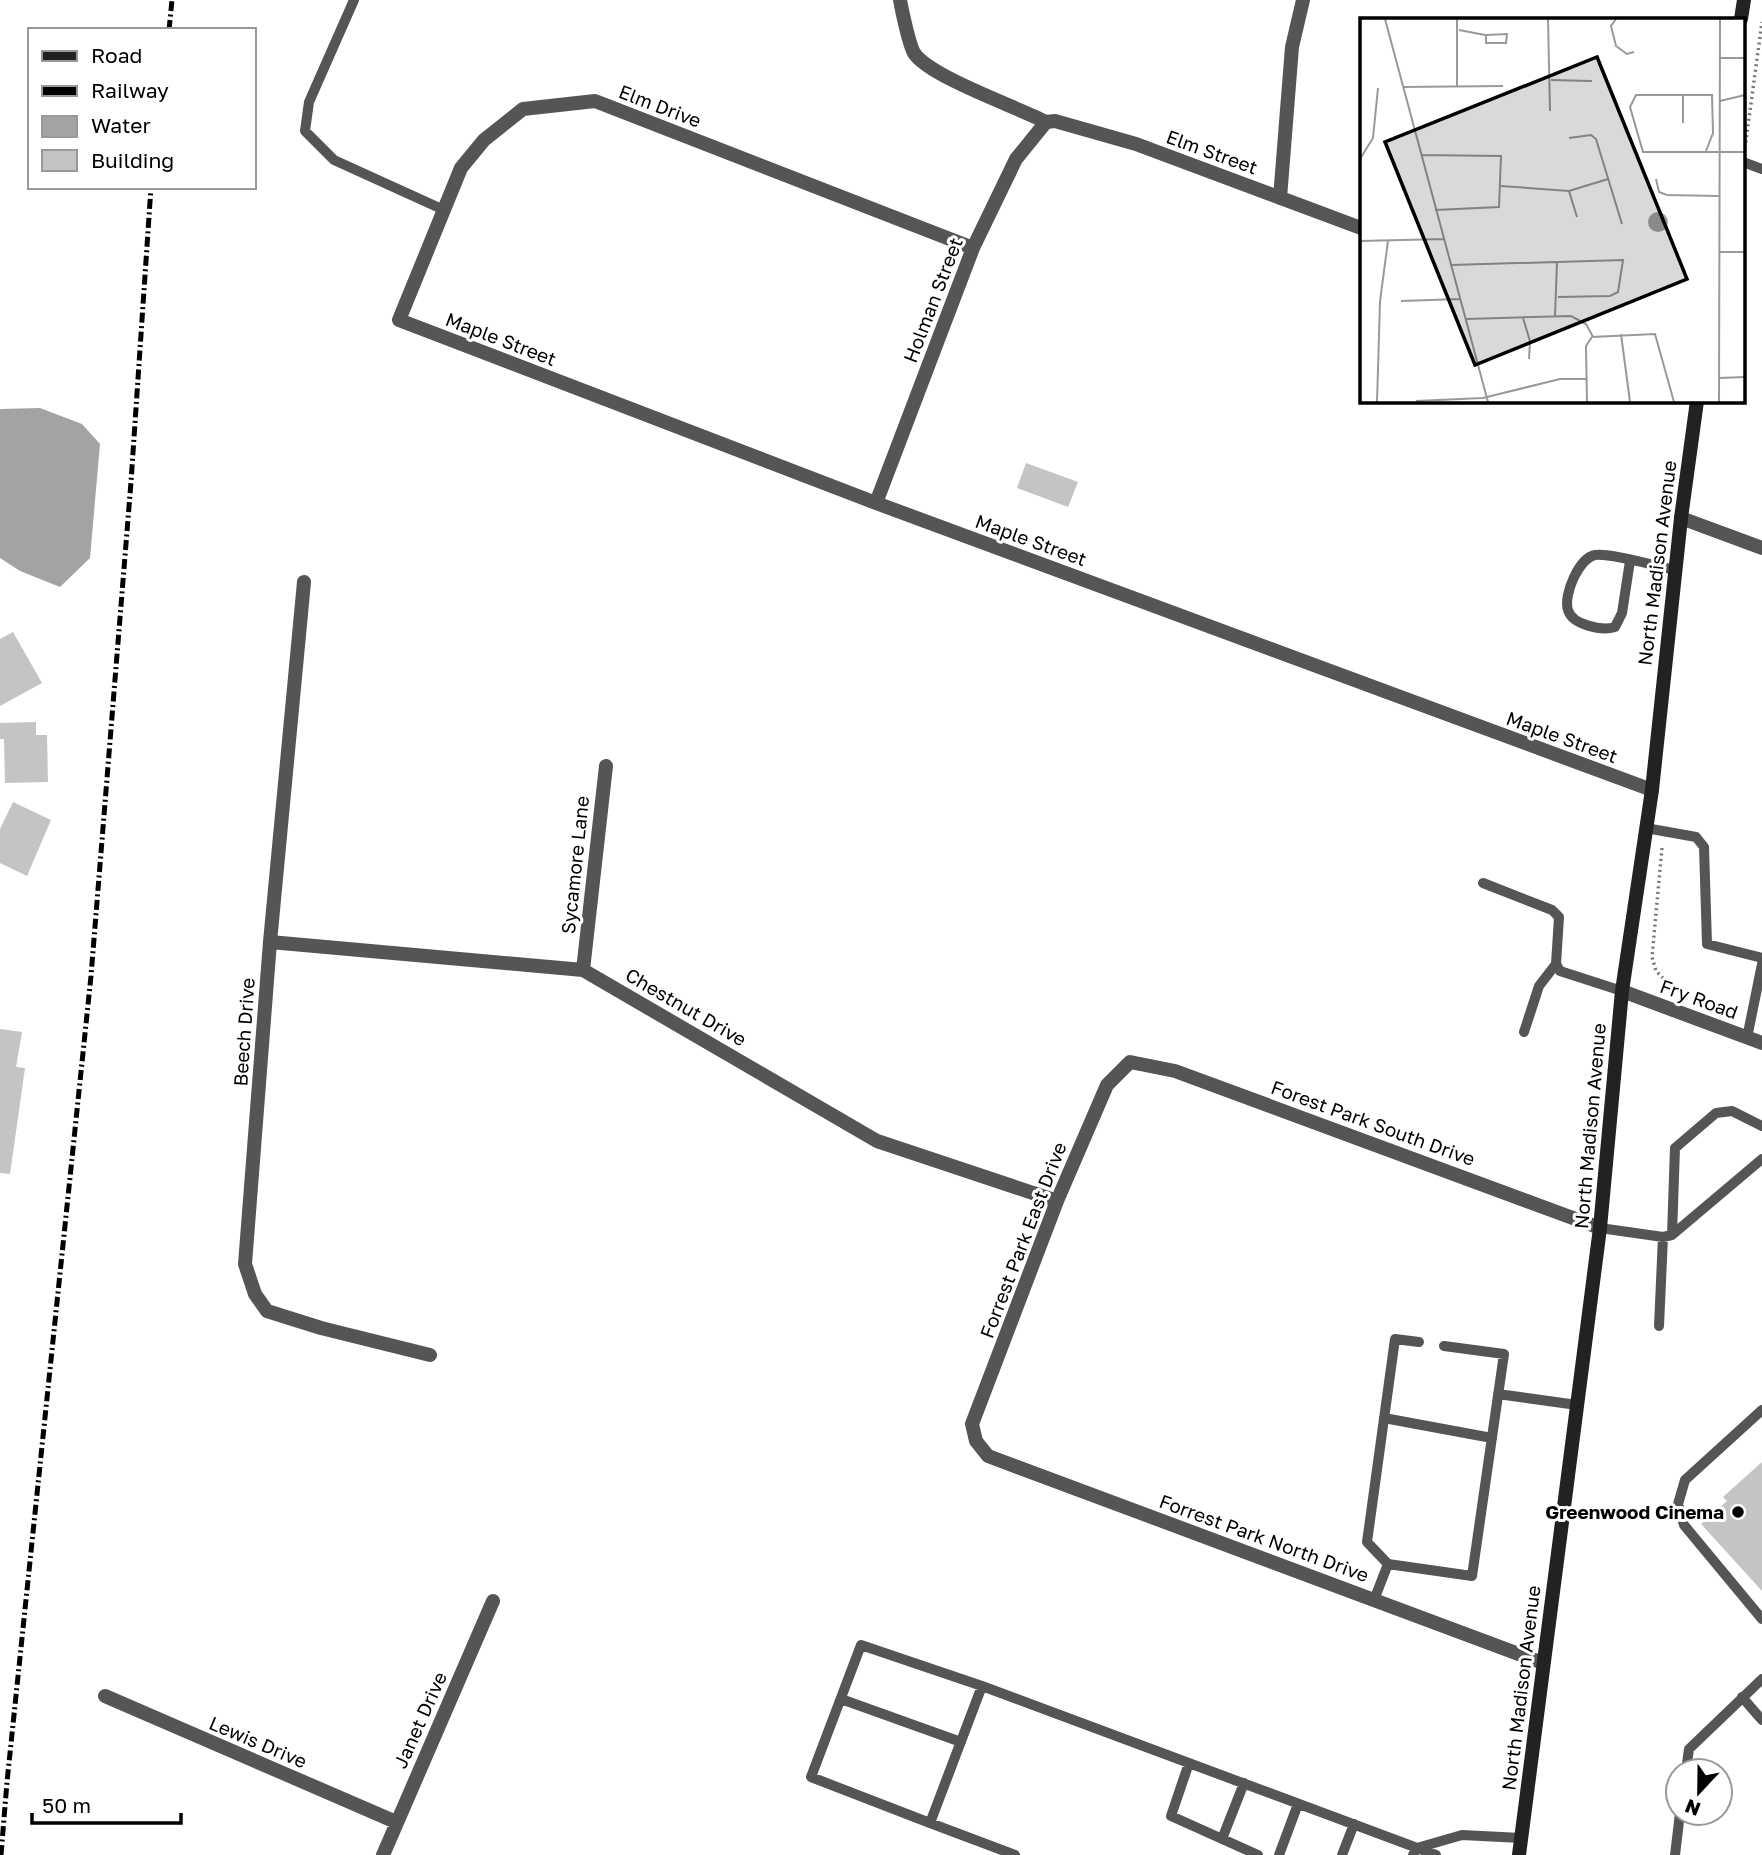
<svg xmlns="http://www.w3.org/2000/svg" width="1762" height="1855" font-family="'Golos Text',sans-serif">
<style>
.water{fill:#a3a3a3}
.building{fill:#c4c4c4}
.lines{fill:none;stroke-linecap:round;stroke-linejoin:round}
.path{stroke:#777;stroke-width:3.5;stroke-dasharray:2 3.5;stroke-linecap:butt}
.service{stroke:#555;stroke-width:10}
.minor{stroke:#555;stroke-width:14}
.tertiary{stroke:#555;stroke-width:14}
.secondary{stroke:#222;stroke-width:14}
.rail{stroke:#000;stroke-width:5;stroke-dasharray:10 3.5 2 3.5;stroke-linecap:butt}
.poi-dot{fill:#000;stroke:#fff;stroke-width:2.5}
.labels{text-anchor:middle;stroke-width:6;stroke-linejoin:round;paint-order:stroke}
.street-label{font-size:19px;fill:#000;stroke:#fff}
.poi-label{font-size:19px;font-weight:bold;fill:#000;stroke:#fff;text-anchor:end}
.inset-road{fill:none;stroke:#999;stroke-width:2}
.view{fill:#000;fill-opacity:0.15;stroke:#000;stroke-width:3.5}
.inset-edge{fill:none;stroke:#000;stroke-width:3.5}
</style>
<rect width="100%" height="100%" fill="#fff"/>
<path class="water" d="M40,408L82,424L100,444L90,558L60,587L20,571L0,558V409Z"/>
<path class="building" d="M1026,463L1078,482L1068,507L1017,488Z
M13,632L42,683L0,706V639Z
M36,722V735H47L48,782L5,783L4,739H0V723Z
M13,802L51,820L27,876L0,863V829Z
M0,1029L22,1032L16,1067L25,1068L10,1174L0,1173Z
M1762,1462V1591L1701,1524L1727,1501L1723,1497Z"/>
<g class="lines">
<path class="path" d="M1745,148L1762,22
M1662,848L1652,957L1656,971L1664,979V990"/>
<path class="service" d="M354,0L309,102L305,131L334,160L444,210
M1743,162L1762,169
M1630,561L1622,613L1615,627C1602,631 1572,625 1568,610C1563,595 1579,558 1595,555C1612,553 1656,566 1675,570
M1646,828L1696,837L1704,847L1707,944L1762,958
M1483,883L1552,910L1559,917L1556,964L1560,971L1622,991
M1524,1032L1539,986L1556,964
M1747,1038L1762,964
M1600,1228L1663,1237L1672,1235L1762,1159
M1672,1235L1675,1148L1716,1113L1732,1111L1762,1126
M1659,1326L1663,1237
M1498,1394L1577,1405
M1762,1410L1685,1480L1678,1504L1684,1525L1762,1619
M1384,1418L1492,1438
M1388,1564L1367,1542L1395,1339L1419,1342
M1374,1600L1388,1564L1472,1576L1504,1354L1444,1346
M982,1686L930,1823L1015,1855
M1742,1697L1762,1720
M841,1699L961,1742
M1189,1763L1171,1816L1258,1855
M1686,1771L1689,1749L1762,1679
M930,1823L811,1777L861,1645L982,1686L1436,1855
M1222,1839L1244,1783
M1279,1855L1298,1804
M1342,1855L1354,1824
M1413,1855L1417,1848L1462,1835L1521,1838
M1675,1855L1680,1813"/>
<path class="minor" d="M900,0C902,11 909,44 914,53C930,77 1017,107 1046,122L1055,121L1136,144L1361,228
M1280,198L1292,47L1303,0
M973,248L595,101L523,109L484,140L461,168L399,320L876,503L1652,790
M876,503L973,248L1016,159L1046,122
M1681,518L1762,548
M304,582L270,942L245,1264L255,1294L267,1311L321,1328L430,1355
M270,942L583,970L877,1141L1057,1201
M583,970L606,766
M1543,1663L988,1456L976,1441L972,1424L1057,1201L1107,1085L1130,1062L1175,1071L1600,1228
M105,1696L396,1822
M383,1855L493,1601"/>
<path class="tertiary" d="M1622,991L1762,1043"/>
<path class="secondary" d="M1741,19L1744,0
M1519,1855L1600,1228L1622,991L1652,790L1681,518L1697,401"/>
<path class="rail" d="M169,30L172,0
M1,1855L7,1782L91,976L131,482L151,187"/>
</g>
<circle class="poi-dot" cx="1738" cy="1512" r="7"/>
<g class="labels">
<g class="street-label">
<text transform="translate(660 106) rotate(21)" y="7">Elm Drive</text>
<text transform="translate(1212 152) rotate(20)" y="7">Elm Street</text>
<text transform="translate(933 300) rotate(-69)" y="7">Holman Street</text>
<text transform="translate(501 339) rotate(21)" y="7">Maple Street</text>
<text transform="translate(1031 540) rotate(20)" y="7">Maple Street</text>
<text transform="translate(1657 563) rotate(-83)" y="7">North Madison Avenue</text>
<text transform="translate(1562 737) rotate(20)" y="7">Maple Street</text>
<text transform="translate(575 865) rotate(-84)" y="7">Sycamore Lane</text>
<text transform="translate(1699 999) rotate(20)" y="7">Fry Road</text>
<text transform="translate(686 1007) rotate(30)" y="7">Chestnut Drive</text>
<text transform="translate(244 1032) rotate(-86)" y="7">Beech Drive</text>
<text transform="translate(1373 1123) rotate(20)" y="7">Forest Park South Drive</text>
<text transform="translate(1590 1126) rotate(-85)" y="7">North Madison Avenue</text>
<text transform="translate(1023 1240) rotate(-69)" y="7">Forrest Park East Drive</text>
<text transform="translate(1264 1538) rotate(20)" y="7">Forrest Park North Drive</text>
<text transform="translate(1521 1688) rotate(-83)" y="7">North Madison Avenue</text>
<text transform="translate(420 1720) rotate(-66)" y="7">Janet Drive</text>
<text transform="translate(258 1742) rotate(23)" y="7">Lewis Drive</text>
</g>
<g class="poi-label">
<text x="1724" y="1519">Greenwood Cinema</text>
</g>
</g>
<g transform="translate(1360 18)">
<rect width="385" height="385" fill="#fff"/>
<path d="M288 204a10 10 0 1 1 20 0a10 10 0 1 1-20 0Z" fill="#a3a3a3"/>
<path class="inset-road" d="M25,1L128,384M188,1L190,93M256,1L251,8L256,28L267,36L274,34M99,12L125,17M147,16L146,25H126V17ZM360,40H385M191,62L232,63M97,68V1M43,69L143,68M360,83L385,77M323,105V77M209,120L231,117L236,121L262,206M346,133L353,115L352,77H276L270,89L283,134H385M61,137L141,138L139,189L75,192M0,141L13,120L18,70M296,161L299,174L307,177L359,178M141,168L209,173L248,161M209,173L217,199M0,223L84,221M359,234H385M91,247L263,242L258,274L250,278L198,279M41,283L100,281M195,298L197,244M163,300L170,323L169,341M106,301L211,298L226,306L233,319M261,316L270,384M359,360L385,359M56,383L123,380L200,361H226M17,384L20,283L28,223M227,384L226,328L232,319L295,316L314,384M359,384L360,1"/>
<path class="view" d="M237,39L327,261L115,347L25,124Z"/>
<rect width="385" height="385" class="inset-edge"/>
</g>
<rect x="28" y="28" width="228" height="161" fill="#ffffff" stroke="#999999" stroke-width="2"/>
<rect x="42" y="51" width="35" height="10" fill="#222222" stroke="#999999" stroke-width="2"/>
<text x="91" y="63" font-size="21" fill="#000000">Road</text>
<rect x="42" y="86" width="35" height="10" fill="#000000" stroke="#999999" stroke-width="2"/>
<text x="91" y="98" font-size="21" fill="#000000">Railway</text>
<rect x="42" y="116" width="35" height="21" fill="#a3a3a3" stroke="#999999" stroke-width="2"/>
<text x="91" y="133" font-size="21" fill="#000000">Water</text>
<rect x="42" y="150" width="35" height="21" fill="#c4c4c4" stroke="#999999" stroke-width="2"/>
<text x="91" y="168" font-size="21" fill="#000000">Building</text>
<g transform="translate(1699 1792) rotate(202)"><circle r="33" fill="#ffffff" stroke="#999999" stroke-width="2"/>
<path d="M0-5L12 26L0 18L-12 26Z" fill="#000000"/>
<text y="-10" font-size="19" font-weight="bold" text-anchor="middle" fill="#000000">N</text>
</g>
<path d="M32 1813v10h149v-10" fill="none" stroke="#000000" stroke-width="3.5"/>
<text x="42" y="1813" font-size="21" fill="#000000" stroke="#ffffff" stroke-width="5" paint-order="stroke">50 m</text>
</svg>
